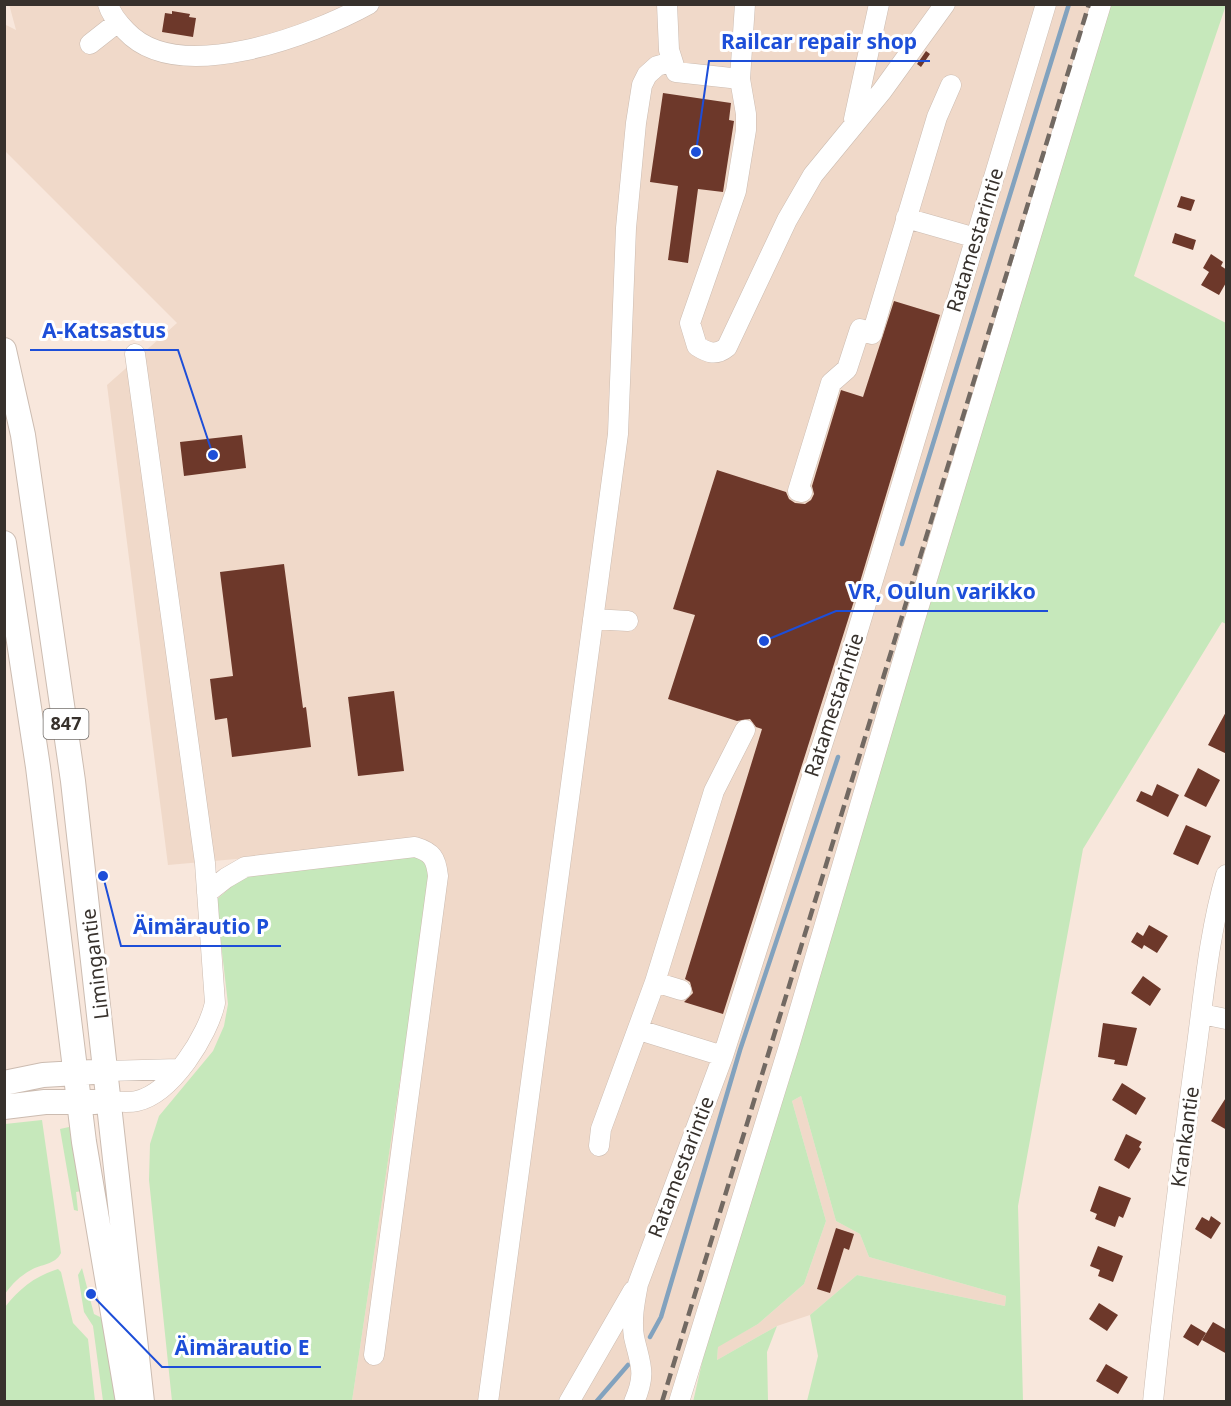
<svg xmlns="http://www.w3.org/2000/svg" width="1231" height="1406" font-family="'Noto Sans',sans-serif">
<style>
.built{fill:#f0d9c9}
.green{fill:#c6e8bb}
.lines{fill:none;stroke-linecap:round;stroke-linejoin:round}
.stream{stroke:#82a2be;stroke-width:4.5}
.building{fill:#6d382a}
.minor-casing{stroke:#ccbcb1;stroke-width:21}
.major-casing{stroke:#ccbcb1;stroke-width:26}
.minor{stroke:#fff;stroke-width:20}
.major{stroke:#fff;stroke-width:24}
.rail{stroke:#726962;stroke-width:4.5;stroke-dasharray:12 6;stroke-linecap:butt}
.labels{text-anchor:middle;stroke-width:6;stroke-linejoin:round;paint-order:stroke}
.shield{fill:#fff;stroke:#736f6b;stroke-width:1.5}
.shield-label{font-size:18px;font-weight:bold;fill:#37312c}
.street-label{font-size:20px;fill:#37312c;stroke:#fff}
.leader{fill:none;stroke:#1d4ed8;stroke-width:2}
.callout-dot{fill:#1d4ed8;stroke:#fff;stroke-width:2}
.callout-label{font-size:21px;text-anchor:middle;font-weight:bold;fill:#1d4ed8;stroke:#fff;stroke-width:6;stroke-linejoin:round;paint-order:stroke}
</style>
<rect width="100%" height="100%" fill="#f8e7dc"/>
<path class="built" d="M9,4L1108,5L685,1401H352L430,880L426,842L168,865L107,385L177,323L5,151L4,24L16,30Z
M801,1096L836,1221L860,1234L869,1257L1006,1296L1005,1306L857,1275L810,1315L777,1326L717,1360L718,1346L758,1324L804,1284L826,1221L792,1101Z"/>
<path class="green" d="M1106,5H1226L1134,276L1226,323V624L1222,622L1083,849L1018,1206L1023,1401H807L818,1356L810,1315L857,1275L1005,1306L1006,1296L869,1257L860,1234L836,1221L801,1096L792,1101L826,1221L804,1284L758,1324L718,1347L717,1360L777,1326L767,1352L768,1401L693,1402L704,1354Z
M416,856L425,863L430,880L352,1401H172L149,1180L150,1144L159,1116L213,1051L224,1026L228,1004L216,900L239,880L251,874Z
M42,1120L61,1253C55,1265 41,1264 31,1270C20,1276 12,1284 5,1294V1124Z
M69,1127L72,1128L82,1191L76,1192L78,1211L74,1210L60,1129Z
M82,1268L94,1314L102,1318L119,1401H103L93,1326L84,1312L78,1275Z
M58,1269L61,1272L73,1323L88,1339L95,1401H5V1307C19,1289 35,1276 58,1269Z"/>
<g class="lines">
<path class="stream" d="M902,544L1069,4
M650,1337L661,1317L740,1050L838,757
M596,1402L628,1365"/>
</g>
<path class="building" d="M172,11L190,14L189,17L196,18L193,37L162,32L165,13L172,14Z
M926,51L930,54L921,67L917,64Z
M663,93L731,103L729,120L734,121L723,192L698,189L688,263L668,260L678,186L650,182Z
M1181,196L1195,200L1191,211L1177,207Z
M1175,233L1196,240L1193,250L1172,243Z
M1211,254L1223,262L1221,266L1227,270V281L1219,295L1201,285L1209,272L1203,268Z
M894,301L940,315L860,582L723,1014L684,1002L693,993L690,982L685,979L762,729L756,727L750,719L737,721L668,699L695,615L673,609L717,470L786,492L789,499L795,503L805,504L811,500L814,494L812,486L841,390L863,397Z
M242,435L246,468L184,476L180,442Z
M284,564L303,708L306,707L311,747L232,757L227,718L215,720L210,679L233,676L220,572Z
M394,691L404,771L358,776L348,697Z
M1227,710V754L1208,745Z
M1198,768L1220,780L1206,807L1184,796Z
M1157,784L1179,795L1168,817L1136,801L1141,791L1152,796Z
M1186,825L1211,836L1198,865L1173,854Z
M1149,925L1168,936L1157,953L1144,945L1142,949L1131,942L1137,932L1143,936Z
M1143,976L1161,989L1150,1006L1131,993Z
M1103,1023L1137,1028L1127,1066L1114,1064L1115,1060L1098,1057Z
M1122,1083L1146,1098L1136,1115L1112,1100Z
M1227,1096V1130L1211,1121Z
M1126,1134L1142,1142L1139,1147L1141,1149L1129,1169L1114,1160Z
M1099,1186L1131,1198L1123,1218L1119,1216L1115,1227L1095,1219L1097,1214L1090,1211Z
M1211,1216L1221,1223L1211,1239L1195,1229L1202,1217L1209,1221Z
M836,1228L854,1234L849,1250L844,1248L830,1293L817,1289Z
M1098,1246L1123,1256L1113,1282L1098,1276L1100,1270L1090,1266Z
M1099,1303L1118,1315L1107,1331L1089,1319Z
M1213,1322L1227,1330V1354L1202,1340Z
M1191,1324L1206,1333L1198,1346L1183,1337Z
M1106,1364L1128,1377L1118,1394L1096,1381Z"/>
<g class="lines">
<defs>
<path id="minor" d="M108,4C111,15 118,23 126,31C178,87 313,35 369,4
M667,4L669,50L676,72L740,79L746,114V130L736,191L690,323L697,346C708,353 716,356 727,347L787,220L813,175L882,91L945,4
M90,44L118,22
M740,79L745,4
M854,119L879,4
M906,218L976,238
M802,492L798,491L831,383L847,369L860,329L872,334L937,117L951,85
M593,619L628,621
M207,893L226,878L245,867L415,847C432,852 436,858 438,876L374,1355
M655,982L681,990
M1202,1014L1226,1019
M639,1030L723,1056
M107,1071L178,1069
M109,1102C118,1101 129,1103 137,1101C172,1093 208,1035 215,1003L205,863L135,354
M599,1146L601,1129L655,982L714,791L745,730
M488,1402L618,434L626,228L636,123L642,85L647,75L657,66L671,62
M569,1402L633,1291
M634,1402C647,1373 640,1364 634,1337C631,1319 635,1300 638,1284L723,1056L846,670L1046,4
M679,1402L790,1043L915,619L1101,4
M1153,1402C1164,1290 1179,1179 1194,1067C1203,1004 1208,936 1226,875"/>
<path id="major" d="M4,350L23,435L73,781L142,1402
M4,543L38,767L84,1142L128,1402
M4,1083L43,1075L93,1072
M4,1107L45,1102H95"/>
</defs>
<use href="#minor" class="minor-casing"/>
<use href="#major" class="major-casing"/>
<use href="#minor" class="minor"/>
<use href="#major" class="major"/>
<path class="rail" d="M662,1402L1089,4"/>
</g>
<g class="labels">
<rect class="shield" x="43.5" y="709" width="45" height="30" rx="4.5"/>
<g class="shield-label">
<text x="66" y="730">847</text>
</g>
<g class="street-label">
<text transform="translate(975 240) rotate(-73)" y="7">Ratamestarintie</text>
<text transform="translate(834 705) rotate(-72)" y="7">Ratamestarintie</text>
<text transform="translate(95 964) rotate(-97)" y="7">Limingantie</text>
<text transform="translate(1185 1137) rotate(-82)" y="7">Krankantie</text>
<text transform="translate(681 1167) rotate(-69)" y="7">Ratamestarintie</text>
</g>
</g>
<path class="leader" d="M696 152L709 61H930M213 455L178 350H30M764 641L836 611H1048M103 876L121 946H281M91 1294L162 1367H321"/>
<g class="callout-dot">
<circle cx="696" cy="152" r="6"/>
<circle cx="213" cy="455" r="6"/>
<circle cx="764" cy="641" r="6"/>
<circle cx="103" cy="876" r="6"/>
<circle cx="91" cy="1294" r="6"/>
</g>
<g class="callout-label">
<text x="819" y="49">Railcar repair shop</text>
<text x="104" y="338">A-Katsastus</text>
<text x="942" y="599">VR, Oulun varikko</text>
<text x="201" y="934">Äimärautio P</text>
<text x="242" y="1355">Äimärautio E</text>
</g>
<rect width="1231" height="1406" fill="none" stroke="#37312c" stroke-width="12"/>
</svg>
